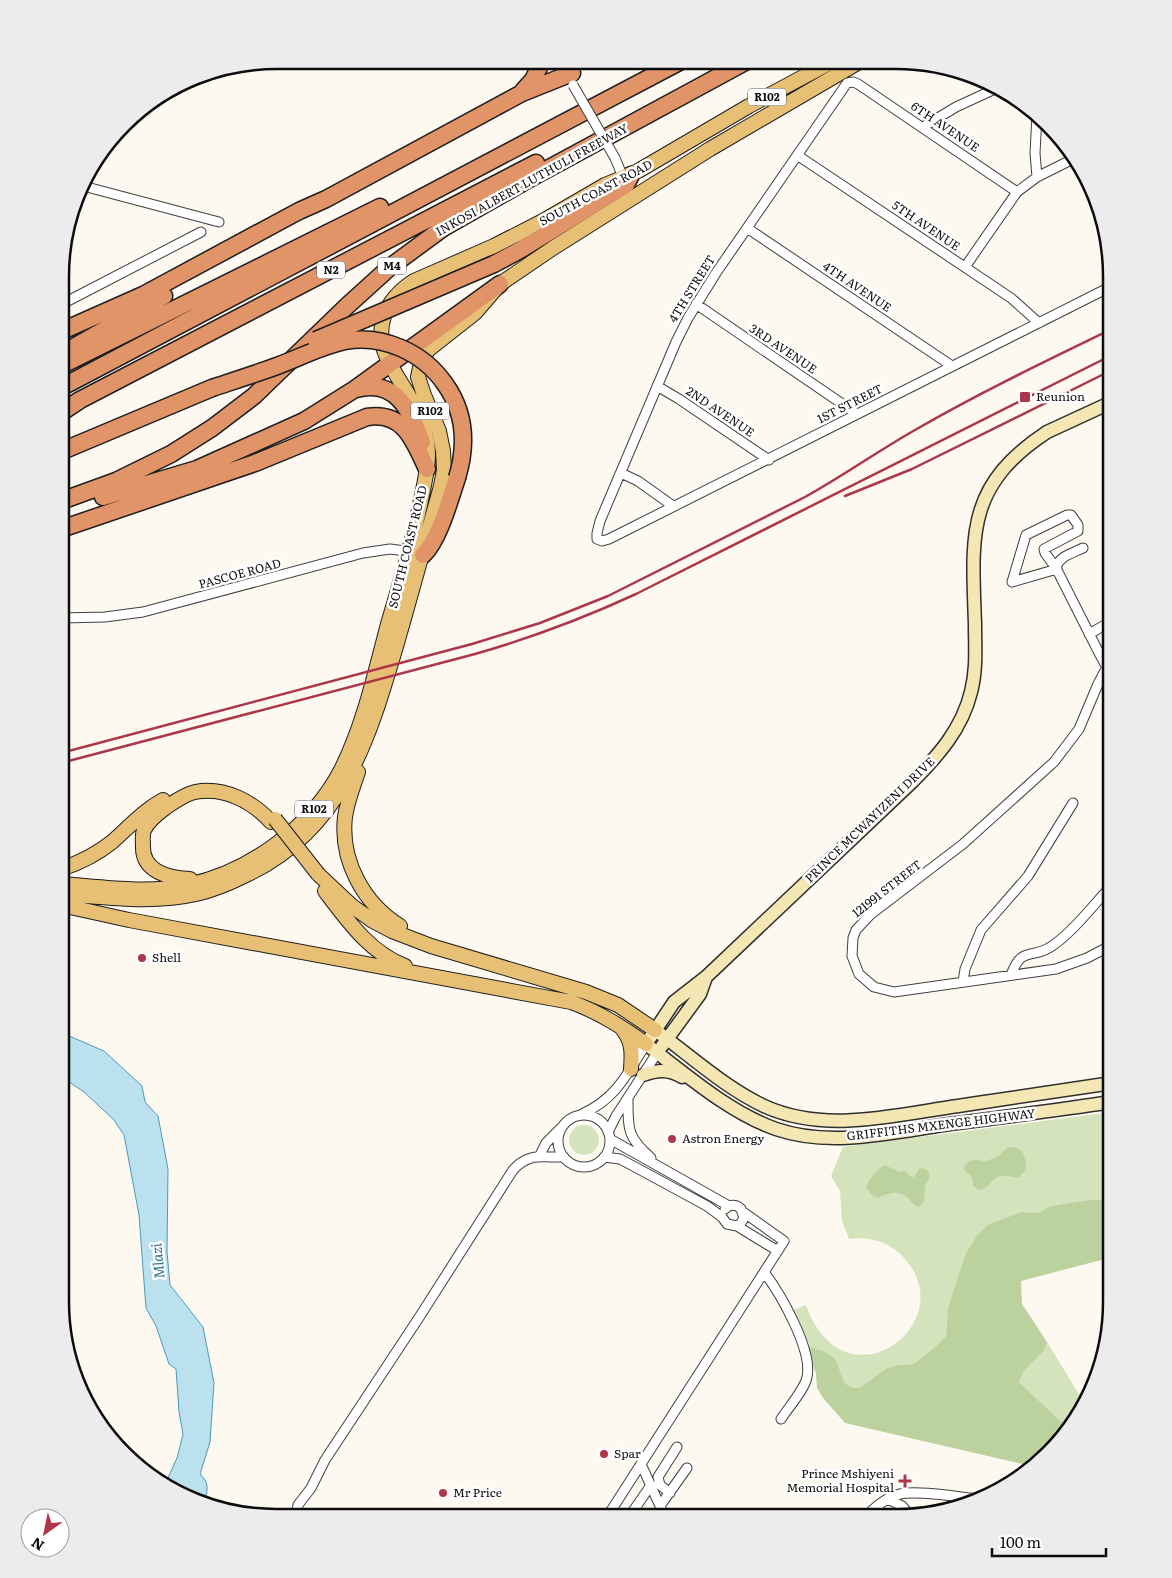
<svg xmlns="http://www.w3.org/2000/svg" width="1172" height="1578" font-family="Literata,serif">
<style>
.green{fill:#d5e3bd}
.forest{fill:#bbd29f}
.water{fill:#bbe0ee;stroke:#4b9abc}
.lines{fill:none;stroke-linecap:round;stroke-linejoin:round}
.street-casing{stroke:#404040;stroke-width:11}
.secondary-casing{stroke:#2f2f2f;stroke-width:15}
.primary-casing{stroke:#1e1e1e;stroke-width:16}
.highway-casing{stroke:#1e1e1e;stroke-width:19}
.street{stroke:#fff;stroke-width:9}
.secondary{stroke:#f5e7b3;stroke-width:12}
.primary{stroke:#e7c076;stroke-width:14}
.highway{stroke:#e29469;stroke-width:16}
.rail{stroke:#ac3748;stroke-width:2.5}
.street-bridge-casing{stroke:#404040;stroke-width:11;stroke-linecap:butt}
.primary-bridge-casing{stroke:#1e1e1e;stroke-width:16;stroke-linecap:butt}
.highway-bridge-casing{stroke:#1e1e1e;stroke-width:19;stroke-linecap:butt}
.street-bridge{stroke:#fff;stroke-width:9}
.primary-bridge{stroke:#e7c076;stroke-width:14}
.highway-bridge{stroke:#e29469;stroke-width:16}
.poi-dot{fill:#ac3748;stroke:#fff;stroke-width:2}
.labels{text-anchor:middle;stroke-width:5;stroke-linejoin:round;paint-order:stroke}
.shield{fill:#fff;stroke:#565656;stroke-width:1}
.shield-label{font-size:11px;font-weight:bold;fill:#0d0d0d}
.street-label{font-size:12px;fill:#0d0d0d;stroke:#fff}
.poi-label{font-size:12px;fill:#0d0d0d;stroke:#fff;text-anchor:start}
.water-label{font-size:14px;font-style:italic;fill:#266c8f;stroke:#fff}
.rim{fill:none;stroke:#0d0d0d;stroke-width:2.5}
</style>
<rect width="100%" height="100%" fill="#fdf9f0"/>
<path class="green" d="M1112,1112V1199L1088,1200L1051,1206L1037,1213L1021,1212L989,1224L978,1234L948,1308L946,1336L935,1347L914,1364L898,1365L887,1368L859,1388C839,1388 843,1371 835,1359C830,1352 813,1347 805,1346L793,1310L806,1305C844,1412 964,1323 904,1258C890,1242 870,1236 849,1239L842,1221L840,1191L831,1176L843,1147Z
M569 1140a15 15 0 1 1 30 0a15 15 0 1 1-30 0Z
M1047,1342L1085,1404L1076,1422L1069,1429L1019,1382L1024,1371L1044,1351Z"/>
<path class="forest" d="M1008,1147C1025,1147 1025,1155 1026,1170L1018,1178C1013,1177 1005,1175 1000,1176C991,1179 989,1189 978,1190L973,1185L972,1177L964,1170L965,1165C972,1158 976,1159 985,1162L998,1156Z
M885,1165L899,1172L905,1171L911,1177H914L920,1168L926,1169L929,1173V1179L925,1186L924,1201L919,1207C913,1205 913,1203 909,1199C899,1189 889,1193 878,1198L871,1194L866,1188C869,1178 876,1170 885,1165Z
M1112,1199V1264L1101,1260L1021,1281L1022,1304L1047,1342L1044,1351L1024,1371L1019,1382L1069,1429L1039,1464L1035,1467L845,1423L823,1398L817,1388L816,1373L805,1346C813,1347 830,1352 835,1359C843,1371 839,1388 859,1388L887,1368L898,1365L914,1364L935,1347L946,1336L948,1308L966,1253L978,1234L989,1224L1021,1212L1037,1213L1051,1206L1088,1200Z"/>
<path class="water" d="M60,1032L104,1051L142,1086L145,1102L158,1116L168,1169L167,1252L170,1285L203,1327L214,1383L210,1442L200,1474C209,1483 208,1488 205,1500L172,1488L166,1482L177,1458L183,1434L179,1412L176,1369L169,1364L156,1326L146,1308L139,1215L124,1135L114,1120L84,1092L60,1076Z"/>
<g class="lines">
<defs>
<path id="street" d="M559,61L566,78
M567,61L573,77
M923,127L956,107L995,89
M797,155L1011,298L1039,323
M615,158L625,182
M1037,177L1035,153L1037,115
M83,186L219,222
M1017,192L858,84L853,82L847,83L716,273L688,318L676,342L600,521L597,533V539L602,541L609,539L1112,286
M747,228L952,366
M965,267L1017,192L1037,177L1075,158
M62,304L201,232
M696,304L857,414
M657,386L679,399L769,460
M621,473L638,481L673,506
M1083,548C1073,553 1059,556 1056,568L1098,651L1106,666L1112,670
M1012,582L1026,535L1067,515H1071L1078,525V531L1044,549L1045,553L1056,568
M1012,582L1057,569
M61,618L105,617L143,612L363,553L390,549L413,552
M1089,634L1112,621
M1112,945L1087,958L1056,969L894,992L874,987L859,974L852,956L853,938L856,930L870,915L963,844L1054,762L1079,729L1098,684L1112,657
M1011,975C1022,945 1032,960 1052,946C1074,931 1094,904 1112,885
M963,982L965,969L981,930L1028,876L1073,803
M628,1099C628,1129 627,1137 651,1158
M582,1114C616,1099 627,1074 646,1044
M558 1141a26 26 0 1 1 52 0a26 26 0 1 1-52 0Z
M608,1132L616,1116L657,1053
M610,1139L729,1206
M539,1157L546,1143L561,1128
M604,1157L620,1159L648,1174L707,1206L722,1217L727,1224L737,1226L778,1251
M725,1209C730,1204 736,1204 741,1209L744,1218L741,1223L737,1226
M764,1272C780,1293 813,1350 807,1377C805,1389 788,1408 781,1419
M641,1464L665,1517
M670,1493L660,1485L658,1477L677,1447
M888,1499L902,1506L910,1515
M660,1506L687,1468
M296,1516L298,1505L311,1488L325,1460L420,1316L513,1170C529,1152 542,1158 564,1157
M607,1517L784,1241L743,1212
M629,1517L651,1485
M864,1518C874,1508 886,1497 900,1494C918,1490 958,1497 979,1499"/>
<path id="secondary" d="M655,1030C691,1056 724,1087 764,1106C825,1134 895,1115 958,1106C1009,1098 1060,1091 1112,1083
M662,1046L700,994L706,977
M643,1075C658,1070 668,1069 682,1077
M1112,1102C1058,1110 1004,1117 950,1124C894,1132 831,1148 776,1129C730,1113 685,1074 646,1044L674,1002L706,977L912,782C938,756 962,729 971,692C977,669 975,647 975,624C972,536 965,486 1047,432L1112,402"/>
<path id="primary" d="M358,772C353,787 347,802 345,817C340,861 364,904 400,926
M61,869C79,863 97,854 112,842C129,827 143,811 163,800
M318,874L352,906L373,921L392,931L431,946L586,992L618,1005L655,1030
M190,879C169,878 142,872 143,846C143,841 142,835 144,830C148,821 157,814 165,808C174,802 185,794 195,792C224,786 253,802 271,822
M61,884C102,887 147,894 188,885C250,872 312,826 341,770C364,724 375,673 388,624C400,583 413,542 421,500C424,485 428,469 428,454C428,433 418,412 408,394C393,369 374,346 384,316C390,300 400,290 414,281L494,246L543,221L605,185L638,171L749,106L831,62
M325,891C347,920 370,953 405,966
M61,894C106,897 152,904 196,894C214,890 230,883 246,875C343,830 369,738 397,643C412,591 426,539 441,486L444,470L443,451L439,431L424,395L418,377L421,363L428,350L475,313L500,284L553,248L710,149L859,62
M61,905L129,920L571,1002C599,1012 622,1027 646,1044
M623,1030C633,1042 632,1055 631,1069"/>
<path id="highway" d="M523,91L533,80L542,61
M494,264L520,250L626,185L631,175
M62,331L143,295L299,211L326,199L522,93L572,73
M74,347L164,296
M62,365L380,207
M62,387L681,61
M356,389C396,378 410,410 422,442
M62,412L80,400L536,163
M62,451L212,388
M103,497L197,469L304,421L355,389L500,284
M61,501L116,481L171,454L212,428L254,396L347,306L390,267L443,228L529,179L747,61
M61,529L255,463L367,417C404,411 414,441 427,469
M423,555C439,540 450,499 457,478"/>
</defs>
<use href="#street" class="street-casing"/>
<use href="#secondary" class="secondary-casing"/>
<use href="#primary" class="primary-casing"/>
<use href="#highway" class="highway-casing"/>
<use href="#street" class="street"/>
<use href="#secondary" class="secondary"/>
<use href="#primary" class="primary"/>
<use href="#highway" class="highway"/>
<path class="rail" d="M845,496L912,469L1112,370
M61,753L472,644L540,623L608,596L805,497C843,476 878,451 915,430C979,393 1046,361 1112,329
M61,763L475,654C531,638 584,618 636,594L1112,355"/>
<defs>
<path id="street-bridge" d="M573,85L615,158"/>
<path id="primary-bridge" d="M275,819L318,874"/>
<path id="highway-bridge" d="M316,340L494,264
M212,388C233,381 255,374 277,366C299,358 321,346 345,341C382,334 423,352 445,384C465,412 467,445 457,478"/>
</defs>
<use href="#street-bridge" class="street-bridge-casing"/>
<use href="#primary-bridge" class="primary-bridge-casing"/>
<use href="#highway-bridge" class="highway-bridge-casing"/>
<use href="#street-bridge" class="street-bridge"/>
<use href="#primary-bridge" class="primary-bridge"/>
<use href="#highway-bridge" class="highway-bridge"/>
</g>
<g class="poi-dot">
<rect x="1019" y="391" width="12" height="12" rx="2.5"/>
<circle cx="142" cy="958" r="5"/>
<circle cx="672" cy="1139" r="5"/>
<circle cx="604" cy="1454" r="5"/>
<path d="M902.5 1473.5h5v5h5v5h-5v5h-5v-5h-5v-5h5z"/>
<circle cx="443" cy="1493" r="5"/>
</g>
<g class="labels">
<g class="shield">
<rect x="748" y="88.5" width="38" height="17" rx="4"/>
<rect x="378" y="257.5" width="28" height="17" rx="4"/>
<rect x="317" y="261.5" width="28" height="17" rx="4"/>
<rect x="411" y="402.5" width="38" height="17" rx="4"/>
<rect x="295" y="800.5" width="38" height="17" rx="4"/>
</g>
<g class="shield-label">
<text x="767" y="101">R102</text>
<text x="392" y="270">M4</text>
<text x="331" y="274">N2</text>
<text x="430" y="415">R102</text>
<text x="314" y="813">R102</text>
</g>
<g class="street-label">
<text transform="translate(945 127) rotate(34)" y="4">6TH AVENUE</text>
<text transform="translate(532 180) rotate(-29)" y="4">INKOSI ALBERT LUTHULI FREEWAY</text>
<text transform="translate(596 193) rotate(-28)" y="4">SOUTH COAST ROAD</text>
<text transform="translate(926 226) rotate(34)" y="4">5TH AVENUE</text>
<text transform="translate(857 287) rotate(34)" y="4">4TH AVENUE</text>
<text transform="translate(692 289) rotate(-58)" y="4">4TH STREET</text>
<text transform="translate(783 349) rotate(34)" y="4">3RD AVENUE</text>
<text transform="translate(850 404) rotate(-27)" y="4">1ST STREET</text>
<text transform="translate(720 412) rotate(34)" y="4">2ND AVENUE</text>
<text transform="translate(408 547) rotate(-76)" y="4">SOUTH COAST ROAD</text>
<text transform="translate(240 574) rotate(-15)" y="4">PASCOE ROAD</text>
<text transform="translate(870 820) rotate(-44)" y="4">PRINCE MCWAYIZENI DRIVE</text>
<text transform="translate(887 889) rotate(-38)" y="4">121991 STREET</text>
<text transform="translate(941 1125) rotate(-7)" y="4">GRIFFITHS MXENGE HIGHWAY</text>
</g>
<g class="poi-label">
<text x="1036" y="401">Reunion</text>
<text x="152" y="962">Shell</text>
<text x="682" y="1143">Astron Energy</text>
<text x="614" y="1458">Spar</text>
<text x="894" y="1478" text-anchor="end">Prince Mshiyeni<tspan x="894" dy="14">Memorial Hospital</tspan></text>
<text x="453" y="1497">Mr Price</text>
</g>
<g class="water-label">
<text transform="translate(158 1261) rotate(-95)" y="5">Mlazi</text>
</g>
</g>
<path d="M0 0H1172V1578H0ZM276 69H896A207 207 0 0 1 1103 276V1302A207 207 0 0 1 896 1509H276A207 207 0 0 1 69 1302V276A207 207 0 0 1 276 69Z" fill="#ececec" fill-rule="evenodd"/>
<path class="rim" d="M276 69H896A207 207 0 0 1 1103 276V1302A207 207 0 0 1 896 1509H276A207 207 0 0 1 69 1302V276A207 207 0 0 1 276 69Z"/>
<g transform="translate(45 1533) rotate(213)"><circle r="24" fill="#ffffff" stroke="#9e9e9e"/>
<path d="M0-4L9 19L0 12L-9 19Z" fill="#ac3748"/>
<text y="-8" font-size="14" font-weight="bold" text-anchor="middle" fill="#0d0d0d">N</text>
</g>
<path d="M992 1548v8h114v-8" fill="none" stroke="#0d0d0d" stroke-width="2.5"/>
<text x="1000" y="1548" font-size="15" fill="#0d0d0d" stroke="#ffffff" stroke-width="4" paint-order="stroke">100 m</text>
</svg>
